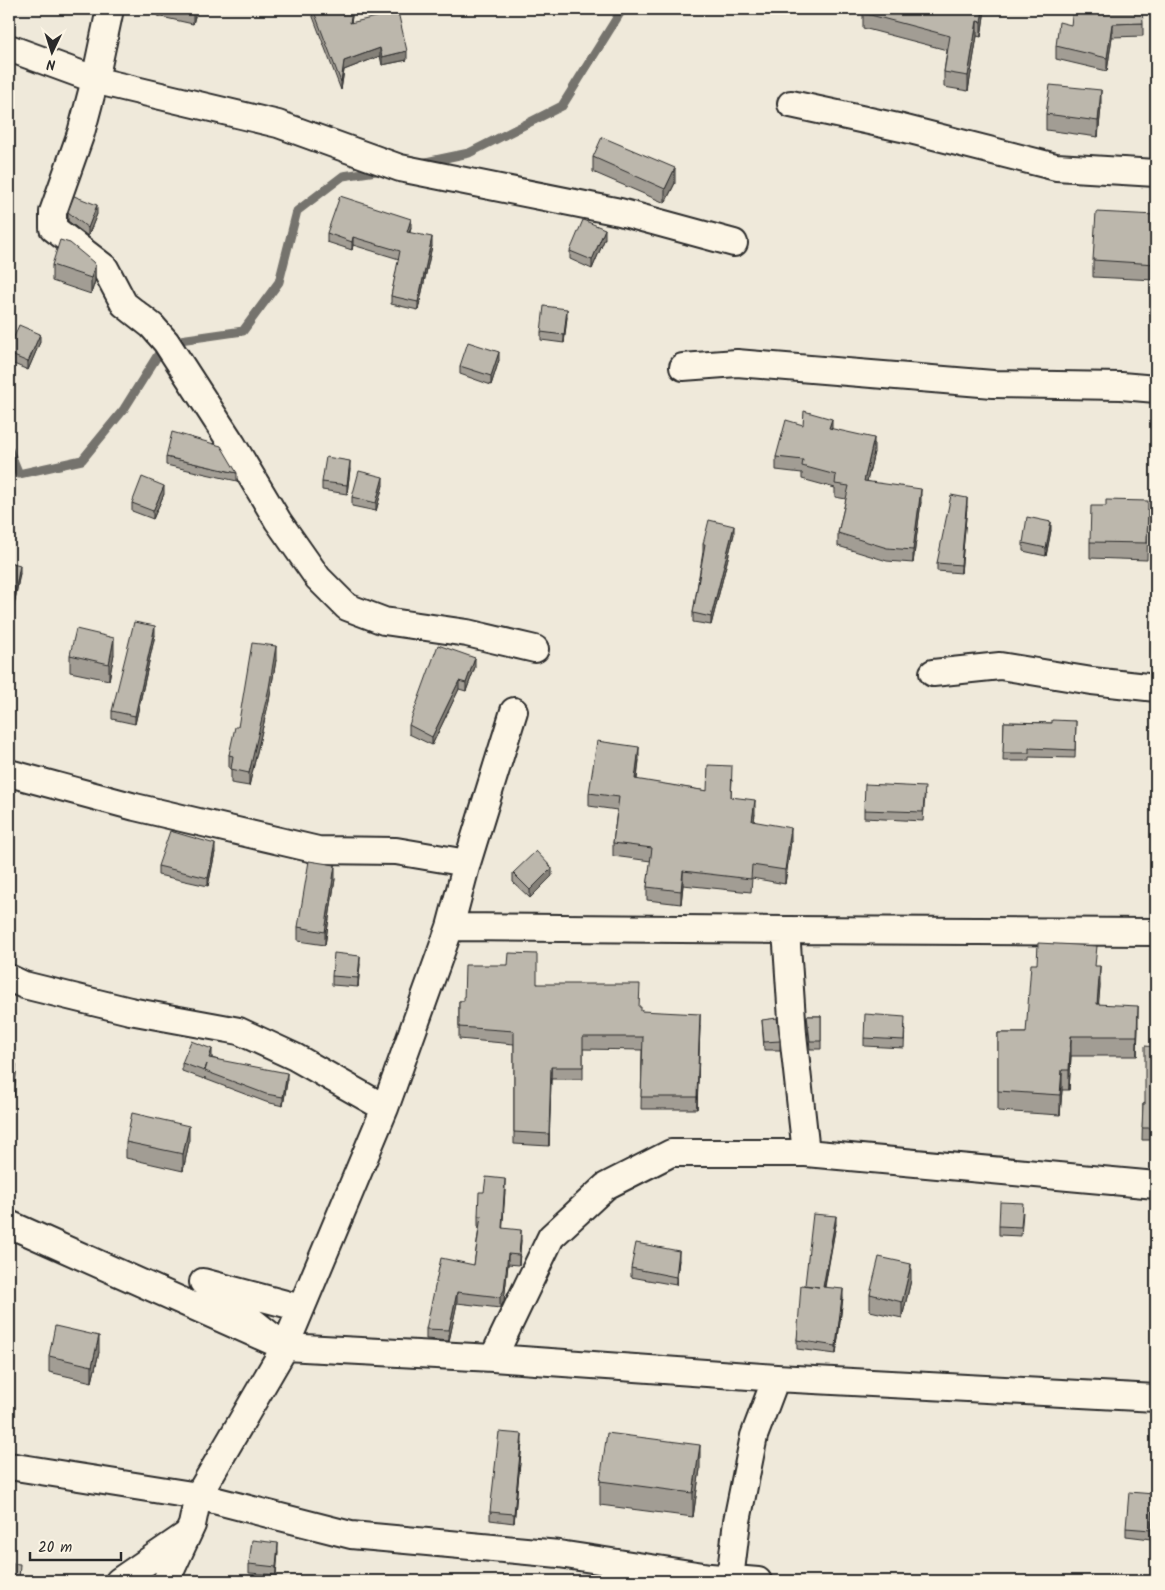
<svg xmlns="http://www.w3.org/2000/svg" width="1165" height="1590" font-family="Kalam,sans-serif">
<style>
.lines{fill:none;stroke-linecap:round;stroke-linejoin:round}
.stream{stroke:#75736d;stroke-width:9}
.minor-casing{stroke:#2b2b2b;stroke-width:30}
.minor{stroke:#fcf5e5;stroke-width:26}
.wall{fill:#a29d94;stroke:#2b2b2b}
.shaded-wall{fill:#848078;stroke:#2b2b2b}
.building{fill:#bcb7ac;stroke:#2b2b2b}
</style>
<rect width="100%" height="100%" fill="#efe9da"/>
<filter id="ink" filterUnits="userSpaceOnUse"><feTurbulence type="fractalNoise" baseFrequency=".02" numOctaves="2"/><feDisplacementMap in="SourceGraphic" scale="10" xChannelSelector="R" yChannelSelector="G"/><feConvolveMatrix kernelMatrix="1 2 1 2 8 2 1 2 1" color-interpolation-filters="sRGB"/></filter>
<g filter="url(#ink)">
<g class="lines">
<path class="stream" d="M421,163L469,153L562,106L620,13V9
M9,450L19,474L82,460L124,409L166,342L243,331L279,282L297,211L343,176L383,170"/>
<defs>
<path id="minor" d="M110,9L95,80L81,133L53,212V228L105,268L124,304L152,326L166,342L232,444L278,521L318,578L347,607L384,621L467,633L535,649
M9,48L102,82L278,124L400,168L620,212L734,243
M791,104L902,128L1056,167L1156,173
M683,367L737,363L993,384L1121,386L1156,389
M933,673L1000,666L1092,681L1156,688
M9,773L135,807L318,850L396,851L467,863
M450,927L786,930L1156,932
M786,930L793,1034L806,1153
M9,978L24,985L130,1011L239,1031L295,1057L385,1108
M9,1224L285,1347L203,1282L301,1308
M285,1347L493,1358L776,1378L1156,1398
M493,1358L551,1237L606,1186L671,1153H806L1156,1185
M9,1466L198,1496L351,1535L559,1554L710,1577L758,1581
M730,1579L737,1521L754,1436L776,1378
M119,1581L186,1535
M166,1581L192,1525L198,1496L285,1347L385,1108L450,927L467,863L514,711"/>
</defs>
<use href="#minor" class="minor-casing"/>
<use href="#minor" class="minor"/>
</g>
<path class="wall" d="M157,9H197L193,24L157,16Z
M310,9H353L351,23L407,60L382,65L380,56L344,70L341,90Z
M985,9L981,37L977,36L968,91L944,87V72L947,50L863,28V13Z
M1143,23V36L1112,37L1107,71L1056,59V46L1071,25Z
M1101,107L1098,137L1046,130V114Z
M593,157L675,183L665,203L593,172Z
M68,212L97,214L88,236L68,221Z
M1156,215V280L1093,277V260Z
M411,227L410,233L432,246L418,310L391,304V296L399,259L353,245L352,250L327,242V233Z
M605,238L592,269L570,259V251Z
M52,265H95V281L91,294L52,281Z
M567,317L564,343L541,340V332Z
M40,342L28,370L9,362V349Z
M499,360L491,385L460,374V366Z
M803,425L832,429L874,452L867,481L921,502L913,563L887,561L838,546V533L846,499L835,497V488L802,479V473L776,470V457Z
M166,457L237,473V481L166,465Z
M350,469L347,494L322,490V482Z
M383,485L376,511L352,506V497Z
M164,494L153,519L132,511V503Z
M967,506L961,573L937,571V563Z
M1148,517L1147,560L1090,558V542Z
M1051,530L1046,556L1023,551V543Z
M734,534L711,625L693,622V613L703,552V544Z
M9,562L20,573L13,611L9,610Z
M155,635L135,724L112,719V711Z
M114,654L109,680L70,672V655Z
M276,660L269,701L249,786L231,783V769L229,768V755L238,727Z
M475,667L466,691L459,689L432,745L409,734V725Z
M1076,721L1075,758L1029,757V761H1003L1004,722L1052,723Z
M639,760L637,780L707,791L732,780L731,797L755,814L754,821L791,841L785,884L752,878L751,892L683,885L681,904L647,900V887L651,861L613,856V843L617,810L589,806V793Z
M925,795L923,821L864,818V810Z
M215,852L208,886L158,875V866Z
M513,873L552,876L530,898L513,882Z
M335,879L325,945L298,941V927Z
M360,964L358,987L332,985V976Z
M508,965L537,984L639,1007L641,1011L700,1026L697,1109H641L642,1050L583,1049V1079H551L549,1146L514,1144V1044L459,1039V1001H464Z
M1097,966L1100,986L1098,1004L1138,1026L1137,1056H1071L1069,1090H1062L1060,1115L998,1111V1033H1026Z
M807,1016H821V1049H810Z
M762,1020L780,1041V1050H764Z
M905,1025L904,1048L864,1046V1038Z
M1156,1047V1140H1142L1143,1104H1145Z
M212,1057V1058L287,1082L283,1106L266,1102L205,1079V1077L204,1079L182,1071V1063Z
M9,1063L16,1072L14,1096H9Z
M126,1142H189L183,1171L126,1158Z
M505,1190L502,1228L521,1240L519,1265L508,1264L504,1301L500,1308L457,1303L449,1341L426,1339V1329L474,1265L479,1227H478V1216L484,1192Z
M1023,1212L1021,1236L999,1235V1226Z
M836,1224L825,1287L843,1297L836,1354L797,1349V1340L805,1285Z
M679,1260L676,1285L631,1277V1268Z
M911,1280L902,1318L870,1311V1294Z
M99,1352L92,1382L49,1372V1356Z
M522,1443L514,1523L490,1520V1512Z
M700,1469L693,1517L600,1505V1481Z
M1154,1502L1151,1539L1126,1536V1528Z
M278,1551L276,1575L249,1573V1564Z"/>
<path class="shaded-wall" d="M193,9H197L193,24Z
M352,9H353L350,31V23Z
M983,9H985L981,37V22Z
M977,21V36L968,91V76Z
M1112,24V37L1107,71V58Z
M380,48V56L344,70L341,90V82L344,61Z
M407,51V60L382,65V57Z
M1101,90V107L1098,137V121Z
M675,168V183L665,203V189Z
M97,205V214L88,236V228Z
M411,219V227L407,240V232Z
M605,229V238L592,269V260Z
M353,237V245L352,250V242Z
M432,237V246L418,310V302Z
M95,265V281L91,294V278Z
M567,309V317L564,343V335Z
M40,334V342L28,370V362Z
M499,352V360L491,385V376Z
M832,419V432L829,428Z
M874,438V452L864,494V481Z
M350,461V469L347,494V485Z
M383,477V485L376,511V503Z
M164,486V494L153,519V511Z
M921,489V502L913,563V550Z
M967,498V506L961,573V565Z
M1051,522V530L1046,556V548Z
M734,526V534L711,625V617Z
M20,565V573L13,611V603Z
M155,626V635L135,724V716Z
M114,638V654L109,680V664Z
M276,646V660L269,701L249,786V773Z
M475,658V667L466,691V683Z
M459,681V689L432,745V737Z
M639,747V760L635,793V779Z
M755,800V814L752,835V821Z
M791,828V841L785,884V870Z
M215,844V852L208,886V878Z
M335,865V879L325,945V932Z
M552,868V876L530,898V890Z
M683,871V885L681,904V891Z
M360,956V964L358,987V978Z
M1100,966V986L1097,1024V1004Z
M1138,1006V1026L1137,1056V1036Z
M700,1014V1026L697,1109V1097Z
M1071,1036V1056L1069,1090V1070Z
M212,1049V1057L209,1066V1058Z
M16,1064V1072L14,1096V1088Z
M551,1067V1079L549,1146V1134Z
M1062,1070V1090L1060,1115V1095Z
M287,1073V1082L283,1106V1097Z
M189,1126V1142L183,1171V1154Z
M505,1179V1190L502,1238V1228Z
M836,1216V1224L823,1295V1287Z
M521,1230V1240L519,1265V1255Z
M679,1251V1260L676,1285V1277Z
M508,1254V1264L504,1301L500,1308V1297Z
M911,1264V1280L902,1318V1302Z
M843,1289V1297L836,1354V1346Z
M457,1292V1303L449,1341V1330Z
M99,1336V1352L92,1382V1366Z
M522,1434V1443L514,1523V1514Z
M700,1445V1469L693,1517V1493Z
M1154,1494V1502L1151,1539V1530Z
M278,1543V1551L276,1575V1567Z"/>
<path class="building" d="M313,9H352L350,23L398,12L407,51L382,57L380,48L344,61L341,82Z
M864,9H983L981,22L977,21L968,76L944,72L950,36L863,13Z
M1073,9H1142L1143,23L1112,24L1107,58L1056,46L1059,22L1071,25Z
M1050,85L1101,90L1098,121L1046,114Z
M602,137L675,168L665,189L593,157Z
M74,196L97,205L88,228L68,212Z
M340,196L411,219L407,232L432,237L418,302L391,296L400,251L353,237L352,242L327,233Z
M1096,212L1156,215V264L1093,260Z
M583,220L605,229L592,260L570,251Z
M60,240L70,243L93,262L95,265L91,278L52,265Z
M544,306L567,309L564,335L541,332Z
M19,325L40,334L28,362L9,354V349Z
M468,342L499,352L491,376L460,366Z
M804,411L832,419L829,428L874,438L864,481L921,489L913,550L887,548L838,533L849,486L835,484L836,475L802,466L803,460L776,457L786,420L803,425Z
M172,432L221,446L237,473L166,457Z
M326,457L350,461L347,485L322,482Z
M359,471L383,477L376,503L352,497Z
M142,477L164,486L153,511L132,503Z
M951,495L967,498L961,565L937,563Z
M1106,500L1148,501L1147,543L1090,542L1091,506H1106Z
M1027,517L1051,522L1046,548L1023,543Z
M709,520L734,526L711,617L693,613L705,544H703Z
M9,562L20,565L13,603L9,602Z
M134,622L155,626L135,716L112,711Z
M76,629L114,638L109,664L70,655Z
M252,643L276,646L269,688L249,773L231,769L233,756L229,755L235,727H238Z
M438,645L475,658L466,683L459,681L432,737L409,725Z
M1052,720L1076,721L1075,750L1029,748V753H1003L1004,722L1052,723Z
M597,741L639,747L635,779L707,791L708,765L732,766L731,797L755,800L752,821L791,828L785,870L752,865L751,879L683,871L681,891L647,887L652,848L613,843L619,797L589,793Z
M865,784L925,787L923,812L864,810Z
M170,831L215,844L208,878L158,866Z
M536,851L552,868L530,890L513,873Z
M309,861L335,865L325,932L298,927Z
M1038,943L1097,946L1095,966H1100L1097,1004L1138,1006L1137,1036H1071L1069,1070H1062L1060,1095L998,1091V1033H1026L1031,964H1037Z
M334,953L360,956L358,978L332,976Z
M509,953L537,954V984H640L639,1007H641V1011L700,1014L697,1097H641L643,1037H583V1067H551L549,1134L514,1132V1031L459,1027V1001H464L465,965H508Z
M865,1014L905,1017L904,1040L864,1038Z
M807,1016H821V1041H810Z
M777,1018L780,1041L764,1042L762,1020Z
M191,1041L212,1049L209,1058L287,1073L283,1097L266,1094L205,1071L207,1064L204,1071L182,1063Z
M1145,1046L1156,1047V1128H1142L1143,1104H1145Z
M9,1063L16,1064L14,1088H9Z
M132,1113L189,1126L183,1154L126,1142Z
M486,1177L505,1179L502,1228L521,1230L519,1255L508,1254L504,1290L500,1297L457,1292L449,1330L426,1329L441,1258L474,1265L481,1216H478L479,1192H484Z
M1000,1202L1023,1203L1021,1227L999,1226Z
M813,1214L836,1216L823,1287L843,1289L836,1346L797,1340L801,1285L819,1287L805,1285Z
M636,1243L679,1251L676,1277L631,1268Z
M879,1257L911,1264L902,1302L870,1294Z
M55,1326L99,1336L92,1366L49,1356Z
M499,1432L522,1434L514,1514L490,1512Z
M607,1433L700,1445L693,1493L600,1481Z
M1129,1492L1154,1494L1151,1530L1126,1528Z
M252,1540L278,1543L276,1567L249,1564Z
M9,1563L20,1564L19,1581H9Z"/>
</g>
<rect width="1165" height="1590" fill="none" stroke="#fcf5e5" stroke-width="30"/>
<rect x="15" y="15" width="1135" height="1560" fill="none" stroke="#2b2b2b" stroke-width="2" filter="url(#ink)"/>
<g transform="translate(52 52) rotate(184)" stroke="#fcf5e5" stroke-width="4" paint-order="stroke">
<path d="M0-4L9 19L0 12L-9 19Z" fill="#2b2b2b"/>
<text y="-8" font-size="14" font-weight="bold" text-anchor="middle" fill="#2b2b2b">N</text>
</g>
<path d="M30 1552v8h91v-8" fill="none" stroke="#2b2b2b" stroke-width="2.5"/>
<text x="38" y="1552" font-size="15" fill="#2b2b2b" stroke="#fcf5e5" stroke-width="4" paint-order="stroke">20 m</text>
</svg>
